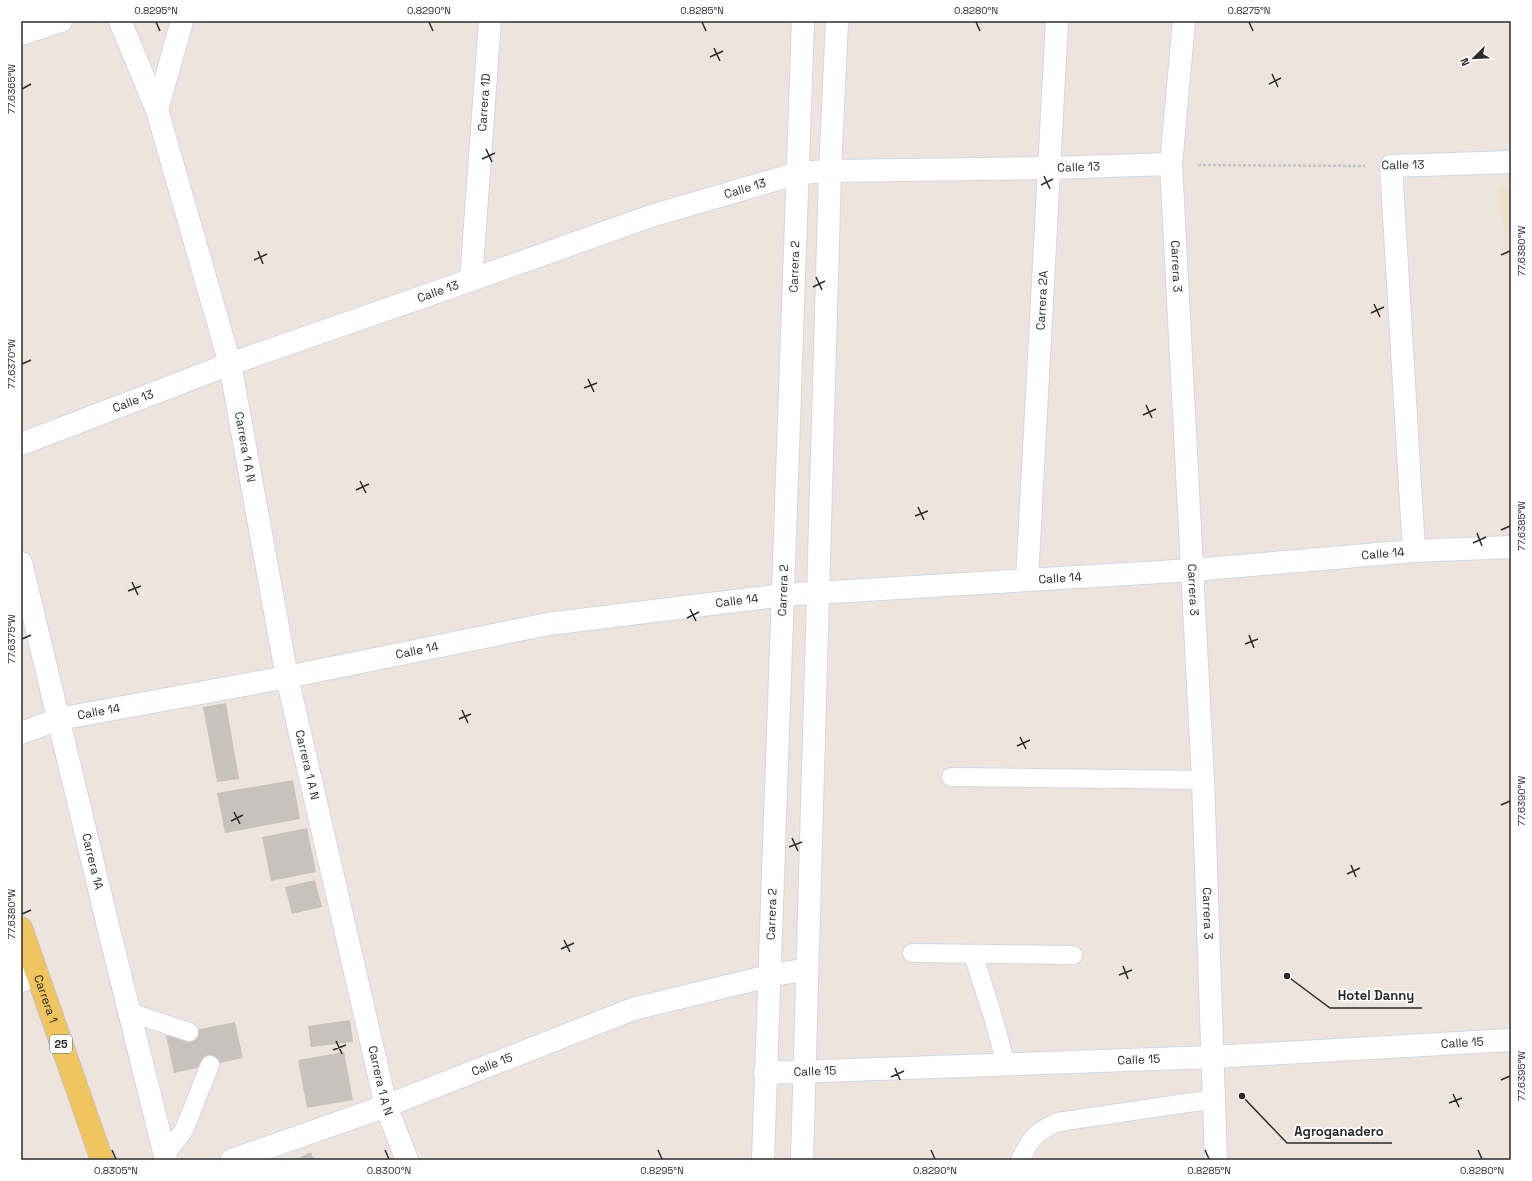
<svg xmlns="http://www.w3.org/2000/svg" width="1532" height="1181" font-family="'Space Grotesk',sans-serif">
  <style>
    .education { fill: #eee1cc }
    .building { fill: #c8c2bc }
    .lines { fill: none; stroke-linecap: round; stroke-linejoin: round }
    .service-casing { stroke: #d2d7e4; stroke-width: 20 }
    .minor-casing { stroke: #d2d7e4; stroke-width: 24 }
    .tertiary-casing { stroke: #d2d7e4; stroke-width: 24 }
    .primary-casing { stroke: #c4c4c4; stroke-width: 24 }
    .path { stroke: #c4c4c4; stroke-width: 2.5; stroke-dasharray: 3 2; stroke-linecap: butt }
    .service { stroke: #fff; stroke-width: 18 }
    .minor { stroke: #fff; stroke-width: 22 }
    .tertiary { stroke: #fff; stroke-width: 22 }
    .primary { stroke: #f1c55e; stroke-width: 22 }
    .ticks { fill: none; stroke: #2b2b2b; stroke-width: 1.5 }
    .labels { text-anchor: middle; stroke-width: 3.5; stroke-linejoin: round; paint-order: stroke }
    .shield { fill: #fff; stroke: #6b6b6b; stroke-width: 1 }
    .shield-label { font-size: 11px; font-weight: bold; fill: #2b2b2b }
    .street-label { font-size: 12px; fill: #2b2b2b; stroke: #fff }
    .leader { fill: none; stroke: #2b2b2b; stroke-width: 1.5 }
    .callout-dot { fill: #2b2b2b; stroke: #fff; stroke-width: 1.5 }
    .callout-label { font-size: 13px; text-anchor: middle; font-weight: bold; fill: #2b2b2b; stroke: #fff; stroke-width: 3.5; stroke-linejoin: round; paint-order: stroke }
    .neatline { fill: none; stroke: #2b2b2b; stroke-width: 1.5 }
    .ticks-label { font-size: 10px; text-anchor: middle; fill: #2b2b2b }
  </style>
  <rect width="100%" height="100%" fill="#ede5dd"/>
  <path class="education" d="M1499,187H1511V299Z"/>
  <path class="building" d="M226,703L239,779L217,782L203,707Z
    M293,780L300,819L225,833L217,793Z
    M307,828L316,872L271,881L262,837Z
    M315,880L322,907L292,914L285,887Z
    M350,1020L353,1042L311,1047L308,1026Z
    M235,1022L243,1058L174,1073L166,1036Z
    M344,1052L353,1100L307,1108L298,1060Z
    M311,1152L314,1160H294Z"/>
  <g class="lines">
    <defs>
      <path id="service" d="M951,777L1203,780
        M912,953L1073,955
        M973,954L994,1020L1006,1065
        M129,1012L189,1032
        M165,1155L184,1130L210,1065
        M1020,1160C1032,1137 1034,1133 1058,1122L1214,1099"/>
      <g id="minor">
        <path id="s1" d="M120,21L157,110L230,364L287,677L386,1106L407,1160"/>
        <path id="s2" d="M1184,21L1171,164L1203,780L1216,1160"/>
        <path d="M21,34L61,21"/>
        <path d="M157,110L182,21"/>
        <path id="s3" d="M471,280L490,21"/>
        <path id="s4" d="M21,444L230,364L471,280L651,216L798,173L830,171L1049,168L1171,164"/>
        <path d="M1414,551L1391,166L1511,162"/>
        <path id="s5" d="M1027,580L1057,21"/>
        <path id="s6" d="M21,733L59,719L287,677L548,624L783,595L1193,570L1414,551L1511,547"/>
        <path d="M21,981L37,974"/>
        <path id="s7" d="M765,1073L1212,1057L1511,1040"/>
        <path id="s8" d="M232,1160L386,1106L633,1009L769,976L807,969"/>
      </g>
      <g id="tertiary">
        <path id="s9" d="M21,563L109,930L166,1160"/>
        <path id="s10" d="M763,1160L803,21"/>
        <path d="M802,1160L830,171L837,21"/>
      </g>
      <g id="primary">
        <path id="s11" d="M21,928L102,1160"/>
      </g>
    </defs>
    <use href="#service" class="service-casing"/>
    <use href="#minor" class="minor-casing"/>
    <use href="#tertiary" class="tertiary-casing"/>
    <use href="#primary" class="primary-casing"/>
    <path class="path" d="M1198,165L1365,166"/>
    <use href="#service" class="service"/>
    <use href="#minor" class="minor"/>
    <use href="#tertiary" class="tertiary"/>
    <use href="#primary" class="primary"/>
  </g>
  <path class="ticks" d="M156,22L160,31M429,22L433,31M702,22L706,31M976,22L980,31M1249,22L1253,31M714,48L720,61M710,57L723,51M1272,74L1278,87M1269,84L1281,78M22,89L31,84M486,149L492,162M482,159L495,153M1044,176L1050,189M1041,185L1053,179M258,251L263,264M1501,255L1510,251M254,260L267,254M816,277L822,290M813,287L825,281M1374,304L1380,317M1371,313L1384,307M22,364L31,360M588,379L594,392M584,388L597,383M1146,405L1152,418M1143,415L1156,409M360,481L366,493M356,490L369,484M918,507L924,520M915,516L928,511M1501,530L1510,526M1477,533L1482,546M1473,543L1486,537M132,582L138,595M128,591L141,586M690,609L696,621M687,618L699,612M1249,635L1254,648M22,639L31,635M1245,644L1258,639M462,710L468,723M459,719L471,714M1020,737L1026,749M1017,746L1030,740M1501,805L1510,801M234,812L240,824M231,821L243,815M792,838L798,851M789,847L802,842M1351,865L1356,877M1347,874L1360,868M22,914L31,910M564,940L570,952M561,949L574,943M1123,966L1128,979M1119,975L1132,970M336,1041L342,1054M333,1050L346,1045M895,1068L900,1080M891,1077L904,1071M1501,1080L1510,1076M1453,1094L1459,1107M1449,1103L1462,1098M112,1150L116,1159M385,1150L389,1159M658,1150L662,1159M931,1150L935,1159M1205,1150L1209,1159M1478,1150L1482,1159"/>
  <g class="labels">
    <rect class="shield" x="50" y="1035" width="22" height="18" rx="3"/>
    <g class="shield-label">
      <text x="61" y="1048">25</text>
    </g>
    <g class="street-label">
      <text dy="4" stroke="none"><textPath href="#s3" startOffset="178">Carrera 1D</textPath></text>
      <text transform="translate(1403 165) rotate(-1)" y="4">Calle 13</text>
      <text dy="4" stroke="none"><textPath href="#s4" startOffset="1104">Calle 13</textPath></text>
      <text dy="4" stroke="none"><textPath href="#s4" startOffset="768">Calle 13</textPath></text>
      <text dy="4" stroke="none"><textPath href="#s10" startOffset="894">Carrera 2</textPath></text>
      <text dy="4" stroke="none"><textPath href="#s2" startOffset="246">Carrera 3</textPath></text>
      <text dy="4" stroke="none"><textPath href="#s4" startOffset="444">Calle 13</textPath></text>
      <text dy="4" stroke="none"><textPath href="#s5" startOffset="280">Carrera 2A</textPath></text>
      <text dy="4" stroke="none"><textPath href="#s4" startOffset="120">Calle 13</textPath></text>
      <text dy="4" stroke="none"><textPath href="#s1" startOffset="445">Carrera 1 A N</textPath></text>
      <text dy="4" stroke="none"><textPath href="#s6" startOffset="1377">Calle 14</textPath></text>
      <text dy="4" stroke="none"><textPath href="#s6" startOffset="1053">Calle 14</textPath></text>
      <text dy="4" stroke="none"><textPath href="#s2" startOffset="570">Carrera 3</textPath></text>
      <text dy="4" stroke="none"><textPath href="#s10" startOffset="570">Carrera 2</textPath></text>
      <text dy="4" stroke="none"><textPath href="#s6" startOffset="729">Calle 14</textPath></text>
      <text dy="4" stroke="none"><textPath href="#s6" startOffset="405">Calle 14</textPath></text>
      <text dy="4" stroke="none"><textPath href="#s6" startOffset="81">Calle 14</textPath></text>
      <text dy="4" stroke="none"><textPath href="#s1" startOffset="769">Carrera 1 A N</textPath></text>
      <text dy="4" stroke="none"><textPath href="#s9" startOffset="307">Carrera 1A</textPath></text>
      <text dy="4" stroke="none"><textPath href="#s10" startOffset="246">Carrera 2</textPath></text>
      <text dy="4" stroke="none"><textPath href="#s2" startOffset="894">Carrera 3</textPath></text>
      <text dy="4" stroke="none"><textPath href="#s11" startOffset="75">Carrera 1</textPath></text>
      <text dy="4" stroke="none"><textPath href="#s7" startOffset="698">Calle 15</textPath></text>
      <text dy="4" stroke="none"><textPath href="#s7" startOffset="374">Calle 15</textPath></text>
      <text dy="4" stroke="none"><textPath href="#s8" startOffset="277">Calle 15</textPath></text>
      <text dy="4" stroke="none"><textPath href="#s7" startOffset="50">Calle 15</textPath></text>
      <text dy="4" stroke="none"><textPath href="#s1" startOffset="1093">Carrera 1 A N</textPath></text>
    </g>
  </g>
  <path class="leader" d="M1287 976L1330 1008H1422M1242 1096L1287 1143H1392"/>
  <g class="callout-dot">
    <circle cx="1287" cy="976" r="4"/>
    <circle cx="1242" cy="1096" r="4"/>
  </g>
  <g class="callout-label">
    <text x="1376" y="1000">Hotel Danny</text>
    <text x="1339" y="1136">Agroganadero</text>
  </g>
  <rect width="1532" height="1181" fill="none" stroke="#ffffff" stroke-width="44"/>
  <g transform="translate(1474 58) rotate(246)" stroke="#ffffff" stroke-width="3" paint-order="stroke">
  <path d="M0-3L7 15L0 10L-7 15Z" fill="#2b2b2b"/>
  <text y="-6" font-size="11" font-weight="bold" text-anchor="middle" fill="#2b2b2b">N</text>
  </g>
  <rect x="22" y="22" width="1488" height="1137" class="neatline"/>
  <g class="ticks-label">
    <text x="156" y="14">0.8295°N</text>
    <text x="429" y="14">0.8290°N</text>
    <text x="702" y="14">0.8285°N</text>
    <text x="976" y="14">0.8280°N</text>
    <text x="1249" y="14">0.8275°N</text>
    <text transform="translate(11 89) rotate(-90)" y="4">77.6365°W</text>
    <text transform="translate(1521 251) rotate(-90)" y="4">77.6380°W</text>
    <text transform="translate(11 364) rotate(-90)" y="4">77.6370°W</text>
    <text transform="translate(1521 526) rotate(-90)" y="4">77.6385°W</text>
    <text transform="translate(11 639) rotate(-90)" y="4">77.6375°W</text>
    <text transform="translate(1521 801) rotate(-90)" y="4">77.6390°W</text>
    <text transform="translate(11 914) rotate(-90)" y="4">77.6380°W</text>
    <text transform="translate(1521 1076) rotate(-90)" y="4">77.6395°W</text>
    <text x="116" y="1174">0.8305°N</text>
    <text x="389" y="1174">0.8300°N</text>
    <text x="662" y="1174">0.8295°N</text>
    <text x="935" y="1174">0.8290°N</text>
    <text x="1209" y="1174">0.8285°N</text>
    <text x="1482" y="1174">0.8280°N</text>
  </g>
</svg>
